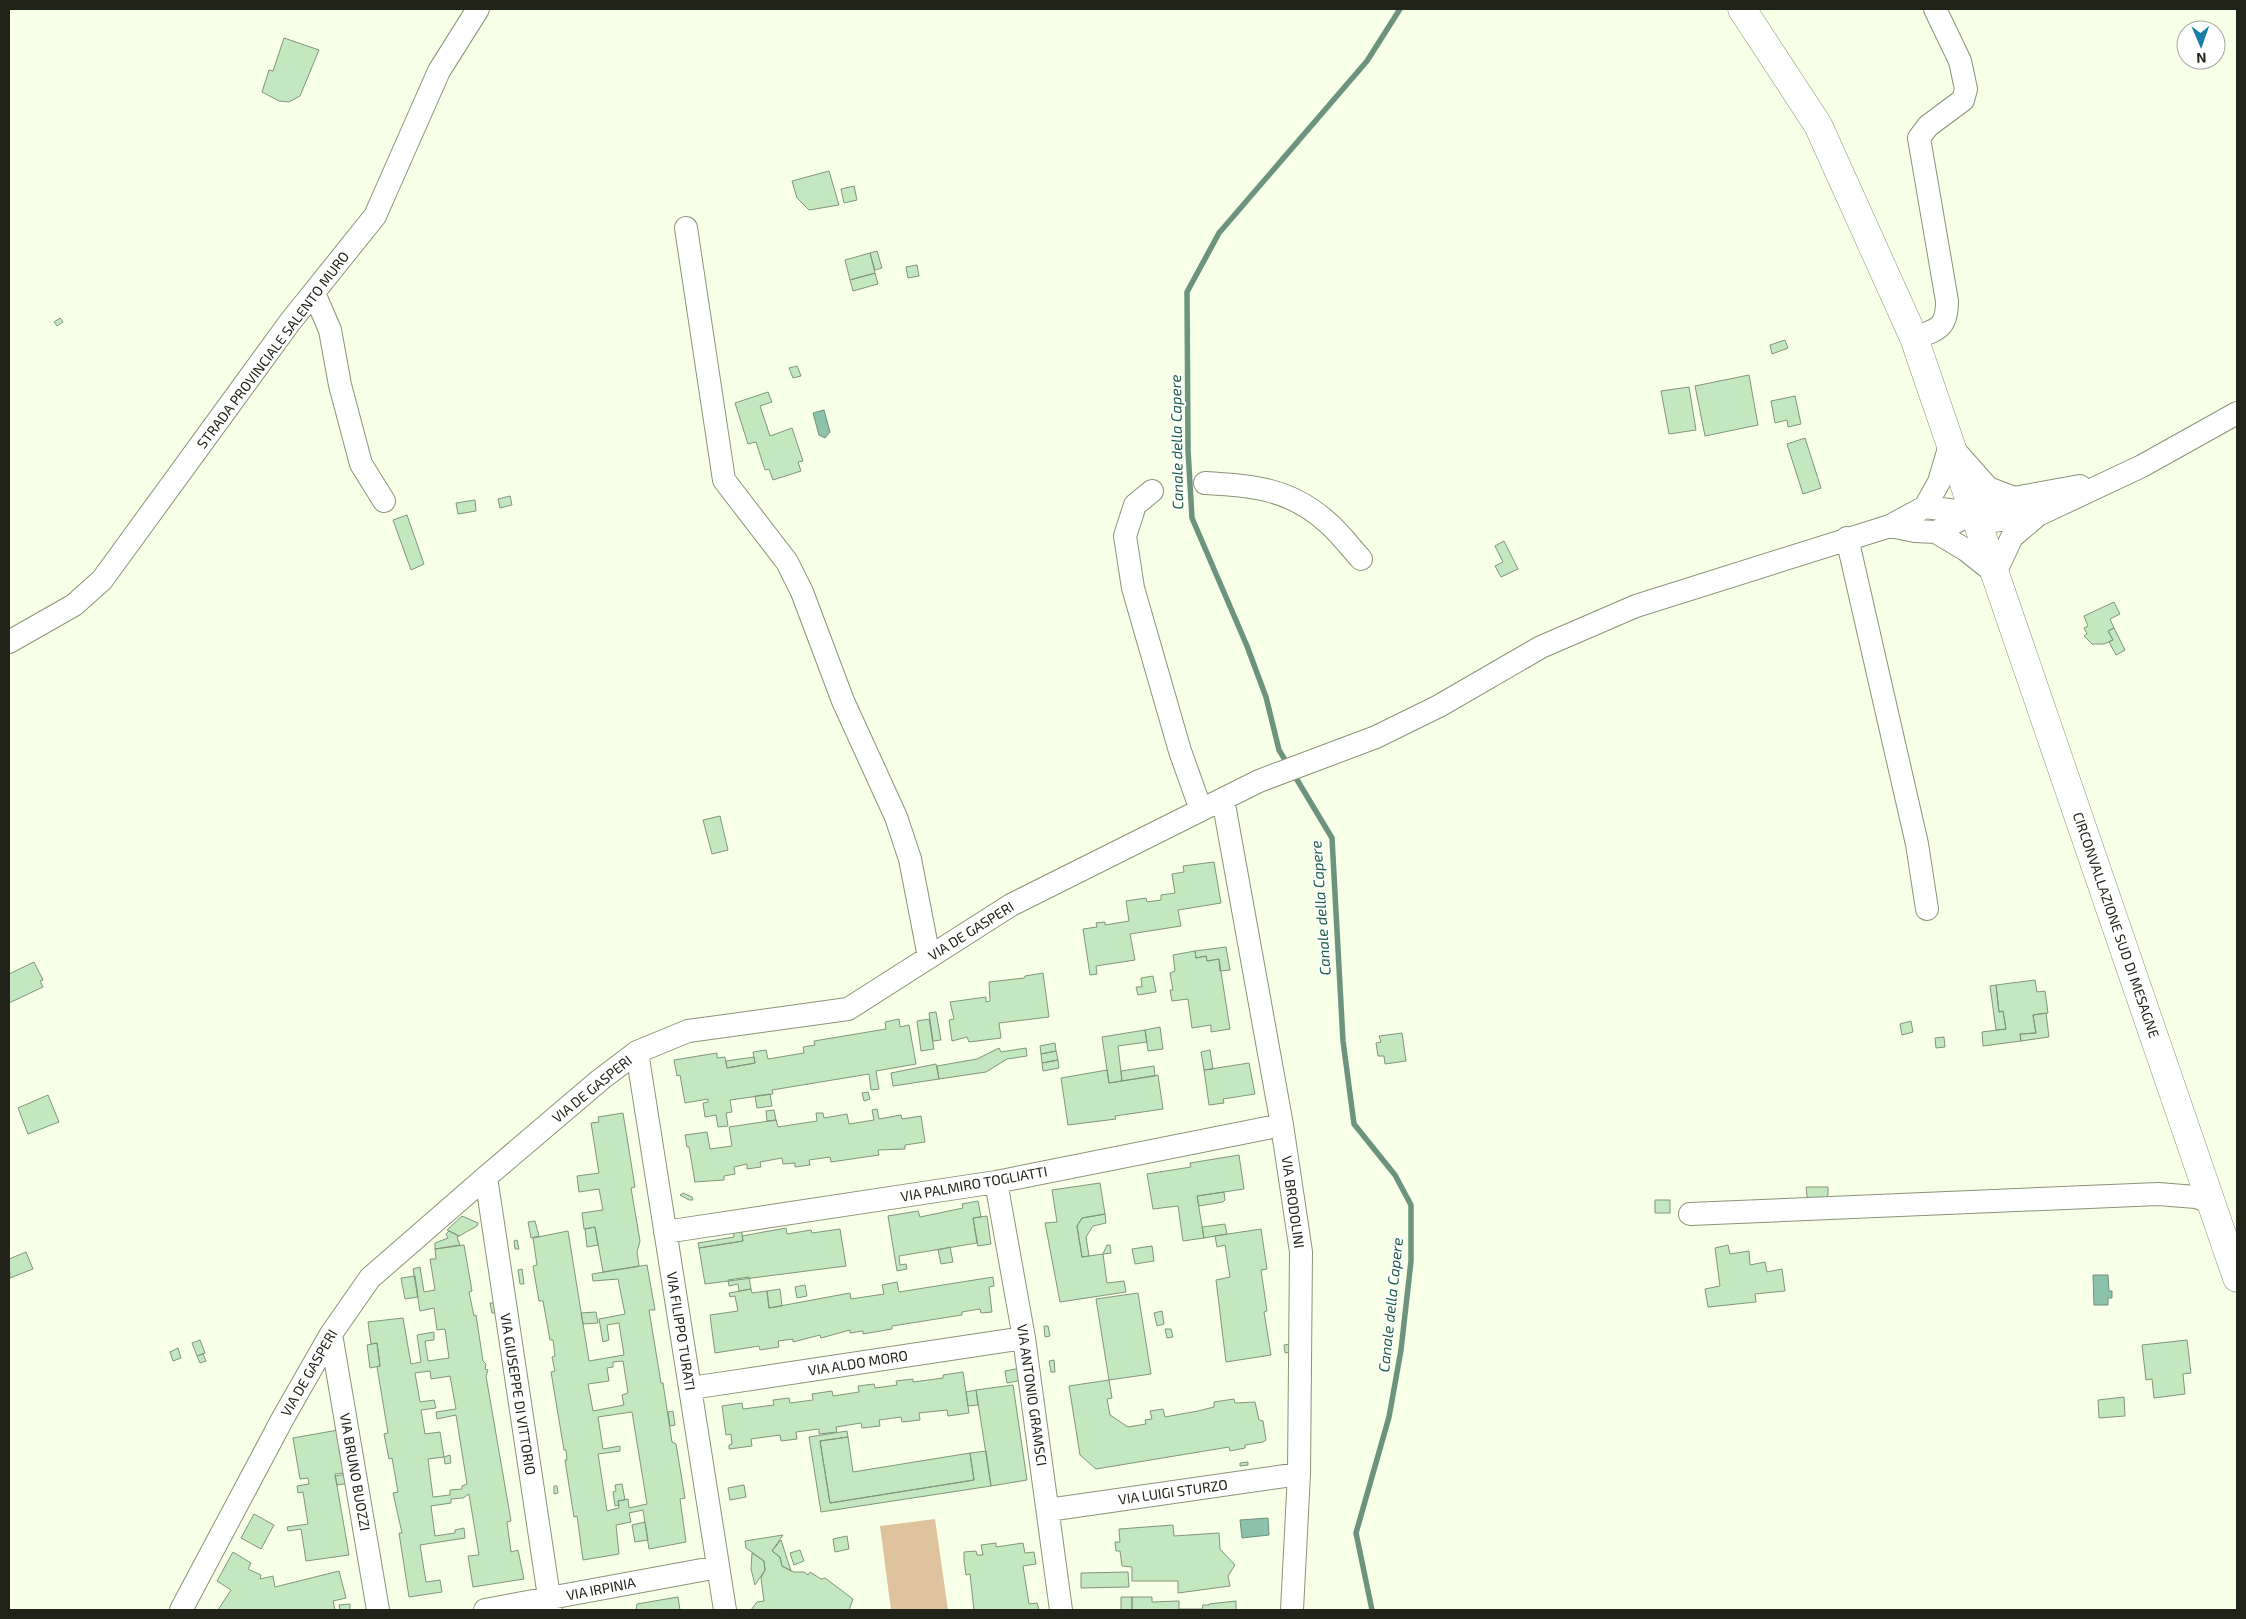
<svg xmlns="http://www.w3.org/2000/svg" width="2246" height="1619" font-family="'Exo 2',sans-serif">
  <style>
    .green { fill: #dfc39e }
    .water { fill: #8dc2aa; stroke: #6d927e }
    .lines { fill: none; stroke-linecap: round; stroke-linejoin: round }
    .stream { stroke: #6d927e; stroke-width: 5.5 }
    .building { fill: #c3e7bf; stroke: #81957e; fill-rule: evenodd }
    .minor-casing { stroke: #8b9277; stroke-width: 24 }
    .major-casing { stroke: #8b9277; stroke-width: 29 }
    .minor { stroke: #fff; stroke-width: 22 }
    .major { stroke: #fff; stroke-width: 28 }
    .labels { text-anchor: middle; stroke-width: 4; stroke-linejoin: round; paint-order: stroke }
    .street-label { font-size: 14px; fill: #212318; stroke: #fff }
    .water-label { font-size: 15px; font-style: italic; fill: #1c5d45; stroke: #fff }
  </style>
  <rect width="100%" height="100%" fill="#f8ffe7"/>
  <path class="green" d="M935,1519L948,1610H891L880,1526Z"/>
  <path class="water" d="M824,410L830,432L825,438L819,435L813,413Z
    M2093,1275H2108L2109,1291H2112V1298H2108V1305H2094Z
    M1268,1518L1269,1535L1242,1538L1240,1520Z"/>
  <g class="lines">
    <path class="stream" d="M1288,765L1279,750L1266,697L1247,646L1192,518L1188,450L1187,292L1219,233L1367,61L1400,9
      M1293,773L1332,838L1343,1041L1354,1124L1395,1175L1411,1205V1261L1401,1350L1389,1417L1356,1533L1372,1610"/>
  </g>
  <path class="building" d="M284,38L319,50L300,96L289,102L279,101L262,92L269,70L273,71Z
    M829,171L839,205L809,210L797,198L792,181Z
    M854,186L857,200L844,203L841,189Z
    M877,251L882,268L875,270L870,253Z
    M870,253L875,273L850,280L845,260Z
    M917,265L919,276L908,278L906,267Z
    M875,273L878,284L853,291L850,280Z
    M60,318L63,322L57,326L54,322Z
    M1785,340L1788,348L1772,354L1770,345Z
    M797,366L801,376L793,378L789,368Z
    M1749,375L1758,425L1705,436L1695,386Z
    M1689,387L1696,430L1669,434L1661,391Z
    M768,392L772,402L760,406L770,436L792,428L803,461L798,462L801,471L773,480L769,469L765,470L756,442L748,444L735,403Z
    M1795,396L1801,424L1788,427L1787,420L1775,423L1771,401Z
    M1805,438L1821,488L1803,494L1787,444Z
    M510,496L512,505L500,508L498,499Z
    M475,500L476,511L458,514L456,503Z
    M407,515L424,564L411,570L393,520Z
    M1504,541L1518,569L1501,577L1495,566L1503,562L1495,546Z
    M2114,602L2120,614L2110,619L2114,628L2108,631L2113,640L2104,644H2092L2084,636L2087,634L2084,628L2088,626L2084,616Z
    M2114,628L2125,650L2116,655L2109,642L2113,640L2108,631Z
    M720,816L728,850L712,854L703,820Z
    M1214,862L1221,903L1178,910L1181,926L1130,934L1135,960L1096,966L1097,974L1090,975L1083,929L1097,927L1096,923L1105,922V925L1129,921L1126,901L1146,898L1147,902L1161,900V895L1175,893L1172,874L1184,872L1183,866Z
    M1226,947L1230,970L1220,971L1219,959L1207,961L1206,956L1196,958L1195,951Z
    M1195,951L1196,958L1206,956L1207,961L1219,959L1230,1029L1211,1032V1025L1192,1028L1188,999L1172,1001L1170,990H1173L1170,973L1175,971L1173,955Z
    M34,962L43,980L40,981L43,987L9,1003V974Z
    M1043,973L1049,1017L999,1023L1001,1038L969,1042L967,1037L952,1041L949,1020L954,1019L950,1002L986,997V1002L990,1001L989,982L1024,978L1025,976Z
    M1153,976L1156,992L1138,995L1136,987H1142L1141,978Z
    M2035,980L2037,992L2045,991L2048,1013L2033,1015L2036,1033L2020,1034L2021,1041L1983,1046L1982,1032L2006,1029L2003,1011L1999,1012L1996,985Z
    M1996,985L1999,1012L2003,1011L2006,1029L1996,1030L1990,986Z
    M936,1012L941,1040L933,1041L929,1013Z
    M2046,1013L2049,1037L2021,1041L2020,1034L2036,1033L2033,1015Z
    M899,1019L900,1027L909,1025L916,1064L876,1071L879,1089L871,1090L869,1074L772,1090L773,1094L730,1100L732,1112L726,1113L728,1126L718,1127L716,1115L705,1117L703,1103L708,1102V1099L685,1103L680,1075L677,1076L674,1060L717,1053V1058L725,1057L727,1068L755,1063L753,1052L766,1050L768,1059L804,1053L803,1047L815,1045L814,1041L886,1029L885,1022Z
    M929,1019L934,1049L921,1051L917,1021Z
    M1911,1021L1913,1032L1902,1035L1900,1024Z
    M1160,1027L1163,1049L1148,1051L1145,1030Z
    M1145,1030L1147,1042L1118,1046L1122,1081L1109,1083L1102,1037Z
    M1402,1033L1406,1061L1385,1064L1384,1056H1378L1376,1043L1381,1042L1379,1036Z
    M1944,1037L1945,1047L1936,1048L1935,1038Z
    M1055,1043L1056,1051L1041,1054L1040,1046Z
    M999,1048L1001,1052L1026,1048L1027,1056L1007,1059L986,1072L939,1079L937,1066L977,1059Z
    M1210,1050L1213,1069L1204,1070L1201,1052Z
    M1056,1051L1058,1060L1042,1063L1041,1054Z
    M754,1057L755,1063L727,1068L726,1061Z
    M1058,1060L1059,1068L1043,1071L1042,1063Z
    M1249,1063L1255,1094L1223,1099L1224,1103L1209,1105L1204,1070Z
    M936,1064L939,1079L893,1086L891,1073Z
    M1154,1066L1155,1076L1122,1081L1121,1071Z
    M1107,1070L1109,1083L1158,1075L1163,1109L1115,1116L1116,1119L1068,1125L1061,1078Z
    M868,1092L870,1099L864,1101L862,1093Z
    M770,1094L772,1106L757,1108L755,1096Z
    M48,1095L59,1122L28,1134L18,1108Z
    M877,1109L879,1119L901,1115L902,1119L921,1116L925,1142L905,1145V1149L878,1150L879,1155L831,1162L830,1157L809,1160L810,1165L795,1167V1163L783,1164L782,1158L760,1162L761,1167L747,1169V1164L734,1167L735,1174L724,1176V1180L695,1182L689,1147H687L685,1135L707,1132L710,1149L732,1146L729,1127L776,1120L778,1127L817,1121L816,1113H823L824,1118L847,1114L849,1124L874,1120L872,1110Z
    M774,1110L776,1120L767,1121L766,1111Z
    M623,1113L635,1187L631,1188L640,1241L637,1252L639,1266L603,1272L595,1227L584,1229L582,1213L603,1210L599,1189L579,1192L577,1176L599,1173L591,1123L599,1122L598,1117Z
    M1239,1155L1244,1189L1197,1196L1204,1238L1183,1241L1178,1206L1153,1209L1147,1174L1191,1167L1190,1163Z
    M1100,1183L1105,1214L1082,1218L1077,1226L1082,1257L1103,1254L1107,1283L1124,1281L1126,1292L1060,1302L1045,1223L1057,1222L1052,1190Z
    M1806,1187H1828V1195L1822,1201L1808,1204Z
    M1224,1192L1225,1200L1223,1202L1199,1206L1197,1196Z
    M683,1193L692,1197L693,1200H689L680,1195Z
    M1655,1200H1670V1213H1655Z
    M978,1201L981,1217L973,1218L977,1243L899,1256L900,1265L906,1264L907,1269L897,1271L888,1216L918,1211L920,1217L963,1208L962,1204Z
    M1105,1214L1106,1223L1093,1226L1086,1237L1089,1256L1082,1257L1077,1226L1082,1218Z
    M462,1216L478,1223L477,1226L459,1236L447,1230Z
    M987,1216L991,1244L978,1246L973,1218Z
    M535,1221L539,1236L531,1238L528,1222Z
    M1225,1224L1227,1234L1204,1238L1202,1227Z
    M595,1227L598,1245L587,1247L585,1229Z
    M741,1227L743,1241L699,1248L698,1243L734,1237L733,1228Z
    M786,1228L787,1234L811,1230L812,1233L840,1229L846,1266L705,1284L699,1248L743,1241L742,1236Z
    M1261,1229L1267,1269L1261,1270L1267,1311L1264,1312L1271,1355L1226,1362L1216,1280L1230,1277L1225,1245L1217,1247L1215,1236Z
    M449,1231L459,1236L457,1237L460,1245L435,1249V1243L448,1238L446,1234Z
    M568,1231L589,1361L624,1355L619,1323L607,1325L609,1340L603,1342L599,1319L625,1314L618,1279L593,1281L592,1274L647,1265L655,1310H649L661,1383H663L672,1442L676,1444L685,1498L680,1499L686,1542L649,1549L643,1510L629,1513L631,1522L616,1525L619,1554L583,1560L577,1516L574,1517L565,1460H567L566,1450H564L551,1372L555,1371L552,1357L555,1356L553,1340H550L543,1301H539L533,1266L537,1265L533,1238ZM623,1361L628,1393L622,1395L624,1405L593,1411L588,1384L609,1381L607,1368L613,1367V1362ZM632,1412L647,1504L629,1508L628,1499L618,1501L619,1508L607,1511L598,1454L620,1451V1446L603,1449L598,1417Z
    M517,1240L519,1249H515L514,1241Z
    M464,1245L472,1291L469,1292L474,1316L476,1315L483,1361L486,1364L485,1369L488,1370L486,1376L511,1521L507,1522L511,1552L518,1550L524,1579L473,1587L468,1556L479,1555L469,1494L463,1498L451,1499V1503L431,1506L435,1536L455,1533V1530L464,1528L465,1538L420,1545L426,1582L440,1580L442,1592L409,1597L399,1533H402L393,1493L398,1492L392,1458L389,1459L384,1434L388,1433L377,1367L380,1366L377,1343L371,1344L368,1322L403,1318L411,1364L421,1362L417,1335L434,1332V1340L425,1341L428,1361L449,1358L445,1329L437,1330L434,1308L420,1311L413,1269L420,1267L424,1292L435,1290L430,1259H436L435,1249ZM430,1371L431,1379L450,1376L456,1409L436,1412L437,1419L456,1415L467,1484L462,1486V1489L450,1490V1495L433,1497L428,1459L444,1457L440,1432L425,1434L421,1410L436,1408L434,1400L420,1402L415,1373Z
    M1107,1245H1110L1111,1253L1103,1254Z
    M1728,1245L1730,1254L1749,1251L1750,1265L1765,1262L1767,1272L1782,1269L1785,1291L1755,1294L1756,1302L1708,1307L1705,1289L1720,1286L1715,1248Z
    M1152,1246L1154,1261L1135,1264L1132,1249Z
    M950,1247L953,1262L941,1264L938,1250Z
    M26,1252L33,1269L10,1278L9,1259Z
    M522,1269L524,1284H520L518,1270Z
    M415,1276L418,1297L405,1299L401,1278Z
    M749,1277L751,1289L739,1291L738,1284L729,1286L728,1280Z
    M993,1277L994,1286L989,1287L992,1312L981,1313L980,1309L962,1312V1315L892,1326V1329L863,1334V1331L850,1333V1330L821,1338L820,1335L793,1342V1339L778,1341L779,1347L760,1350L759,1346L715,1353L710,1315L738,1311L735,1296L730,1297L729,1293L751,1289L752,1293L767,1291L769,1308L850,1293L851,1299L884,1294L882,1285L897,1282L899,1292Z
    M805,1285L807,1296L797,1298L795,1287Z
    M780,1289L782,1306L769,1308L767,1291Z
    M1138,1293L1151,1374L1109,1380L1096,1299Z
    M490,1303H495L497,1313H492Z
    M1162,1311L1164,1324L1157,1326L1154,1313Z
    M596,1312L598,1323L583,1324L581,1313Z
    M1044,1326H1048L1050,1336L1045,1337Z
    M1165,1329H1171L1173,1337L1167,1338Z
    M200,1340L205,1353L197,1356L192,1343Z
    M2187,1340L2191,1373L2183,1374L2185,1394L2154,1398L2152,1379L2146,1380L2142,1345Z
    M377,1343L380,1366L370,1368L367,1345Z
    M1289,1344L1290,1352L1285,1353L1284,1345Z
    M178,1348L181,1358L173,1361L170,1352Z
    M203,1354L206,1361L200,1363L197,1356Z
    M1054,1360L1055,1372H1051L1049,1361Z
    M1021,1368L1023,1380L1007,1383L1005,1371Z
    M963,1372L969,1413L948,1416L947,1410L919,1413L920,1420L902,1422L901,1417L879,1420L880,1426L862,1428L861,1423L836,1427L837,1432L819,1434V1429L796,1432L797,1439L781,1441L780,1435L751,1439L752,1446L729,1449V1445L732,1444L731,1434L726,1435L722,1406L742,1403L743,1409L774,1405L773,1400L789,1398L790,1403L813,1400L812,1394L832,1391L833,1396L859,1392L858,1386L874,1384L875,1388L897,1385L896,1381L913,1379V1382L943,1378V1375Z
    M1109,1380L1112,1398L1107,1399L1110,1415L1128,1427L1146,1424L1145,1420L1152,1419L1150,1411L1163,1409L1165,1417L1198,1411L1214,1407V1402L1234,1399L1235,1403L1255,1402L1259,1420L1263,1421L1266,1440L1263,1442L1245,1445V1448L1230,1451L1229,1447L1096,1469L1080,1455L1069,1386Z
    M1013,1385L1027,1480L991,1486L976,1390Z
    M976,1390L978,1405L968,1406L966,1392Z
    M2124,1397L2125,1416L2099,1418L2098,1400Z
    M673,1411L675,1425L670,1426L668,1412Z
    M338,1430L345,1473L335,1474L349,1555L306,1561L301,1529L288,1531L287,1527L308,1524L303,1492L298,1493L297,1486L309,1484L308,1478L300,1479L293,1438Z
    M847,1431L848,1437L820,1441L830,1503L974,1480L970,1453L986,1451L991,1486L821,1512L809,1437Z
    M848,1437L853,1472L970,1453L974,1480L830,1503L820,1441Z
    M450,1455L451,1463L445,1464L444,1457Z
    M1248,1462V1465L1240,1466V1463Z
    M348,1474L350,1483L337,1485L335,1476Z
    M622,1484L625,1500L618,1501L619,1505L615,1506L613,1492L616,1491L615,1485Z
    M744,1485L746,1497L730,1500L728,1488Z
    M554,1486H557L558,1493L554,1494Z
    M254,1514L274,1525L261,1549L241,1538Z
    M645,1522L648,1540L635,1542L632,1525Z
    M1173,1525L1174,1536L1219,1533L1220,1549L1235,1565L1228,1576L1230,1586L1178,1593V1581H1132V1567L1122,1566L1120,1551H1116L1115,1542H1120L1119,1529Z
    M783,1535L772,1551L780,1557L782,1566L794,1572H804L808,1575L810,1572L821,1579L825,1578L853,1599L849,1610H751L757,1602L764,1601L761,1578L765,1570L764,1561L746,1548L745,1541Z
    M847,1536L849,1549L835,1552L833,1539Z
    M781,1540L791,1571L782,1566L780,1557L772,1551Z
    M996,1543V1547L1023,1543L1025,1553L1034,1552L1036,1564L1023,1566L1029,1604L1037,1603L1039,1610H974L970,1574L966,1575L964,1560V1552L976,1551L977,1555H983L981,1545Z
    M800,1550L804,1561L794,1565L790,1553Z
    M233,1552L251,1563L248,1569L261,1575L260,1579L273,1576L275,1587L339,1571L346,1598L333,1601L335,1610H218L231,1590L217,1581Z
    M752,1553L764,1561L765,1570L755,1585L751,1569Z
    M1128,1572L1129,1587L1081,1588V1573Z
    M678,1597L680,1610H636L637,1604Z
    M1121,1597H1132V1610H1121Z
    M1132,1597H1152V1602L1179,1601V1609H1202L1203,1605H1209V1604L1236,1601V1610H1132Z
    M350,1604V1610H340L339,1605Z"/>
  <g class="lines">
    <defs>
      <path id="minor" d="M686,228L724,480L787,562L802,592L843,701L896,817L910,859L929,957
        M314,293L330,330L340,385L361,464L384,501
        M1914,338C1938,330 1947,328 1947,301L1919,138L1928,126L1963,100L1966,89L1960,61L1935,9
        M1205,483C1253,486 1289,488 1327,522C1340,533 1350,547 1361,559
        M1152,491L1135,505L1125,536L1133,588L1180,751L1201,810
        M1925,507L1973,513L1993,521L2040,514L2142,466L2237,413
        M1890,526L1915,531L1936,532L1973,513L2014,498L2080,486
        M1936,532L1966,550L1995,573L2012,537L2039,514
        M1847,538L1917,844L1927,909
        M9,642L74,605L102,580L290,322L375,216L439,71L478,9
        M1223,799L1282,1125L1301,1252L1299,1474L1292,1610
        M637,1052L725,1610
        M486,1177L551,1610
        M996,1182L1024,1338L1061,1610
        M1690,1214L2158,1194L2196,1197L2211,1202
        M665,1232L996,1182L1282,1125
        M331,1334L378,1610
        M691,1388L1024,1338
        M1048,1510L1299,1474
        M181,1610L283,1418L331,1334L370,1278L486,1177L600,1080L637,1052L688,1031L848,1009L1011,905L1259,781L1376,737L1439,706L1541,647L1636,606L1890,526L1925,507L1939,482L1950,445L1988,488L2014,498
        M485,1610L718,1567"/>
      <path id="major" d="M1742,9L1818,125L1914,338L2237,1278"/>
    </defs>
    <use href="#minor" class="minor-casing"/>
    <use href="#major" class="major-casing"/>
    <use href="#minor" class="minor"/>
    <use href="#major" class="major"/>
  </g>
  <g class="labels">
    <g class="street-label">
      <text transform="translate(273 350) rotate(-53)" y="5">STRADA PROVINCIALE SALENTO MURO</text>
      <text transform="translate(2116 925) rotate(71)" y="5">CIRCONVALLAZIONE SUD DI MESAGNE</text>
      <text transform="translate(971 931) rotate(-32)" y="5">VIA DE GASPERI</text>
      <text transform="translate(592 1089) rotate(-39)" y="5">VIA DE GASPERI</text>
      <text transform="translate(974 1184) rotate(-10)" y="5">VIA PALMIRO TOGLIATTI</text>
      <text transform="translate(1293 1202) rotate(82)" y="5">VIA BRODOLINI</text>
      <text transform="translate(681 1331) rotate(81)" y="5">VIA FILIPPO TURATI</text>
      <text transform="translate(858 1363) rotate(-9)" y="5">VIA ALDO MORO</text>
      <text transform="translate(309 1373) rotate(-60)" y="5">VIA DE GASPERI</text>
      <text transform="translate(518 1394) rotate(81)" y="5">VIA GIUSEPPE DI VITTORIO</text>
      <text transform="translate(1032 1395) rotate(82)" y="5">VIA ANTONIO GRAMSCI</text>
      <text transform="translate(355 1472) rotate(80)" y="5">VIA BRUNO BUOZZI</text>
      <text transform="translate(1173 1492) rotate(-8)" y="5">VIA LUIGI STURZO</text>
      <text transform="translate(601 1589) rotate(-11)" y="5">VIA IRPINIA</text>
    </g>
    <g class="water-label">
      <text transform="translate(1177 442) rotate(-91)" y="5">Canale della Capere</text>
      <text transform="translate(1321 908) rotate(-94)" y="5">Canale della Capere</text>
      <text transform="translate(1391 1305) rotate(-84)" y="5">Canale della Capere</text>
    </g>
  </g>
  <rect width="2246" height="1619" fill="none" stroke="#212318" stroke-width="20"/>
  <g transform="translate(2201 45) rotate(178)"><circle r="24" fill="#ffffff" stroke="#a6a7a3"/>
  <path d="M0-4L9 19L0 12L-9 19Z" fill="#187ea9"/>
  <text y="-8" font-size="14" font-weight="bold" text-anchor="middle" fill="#212318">N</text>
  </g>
</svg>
